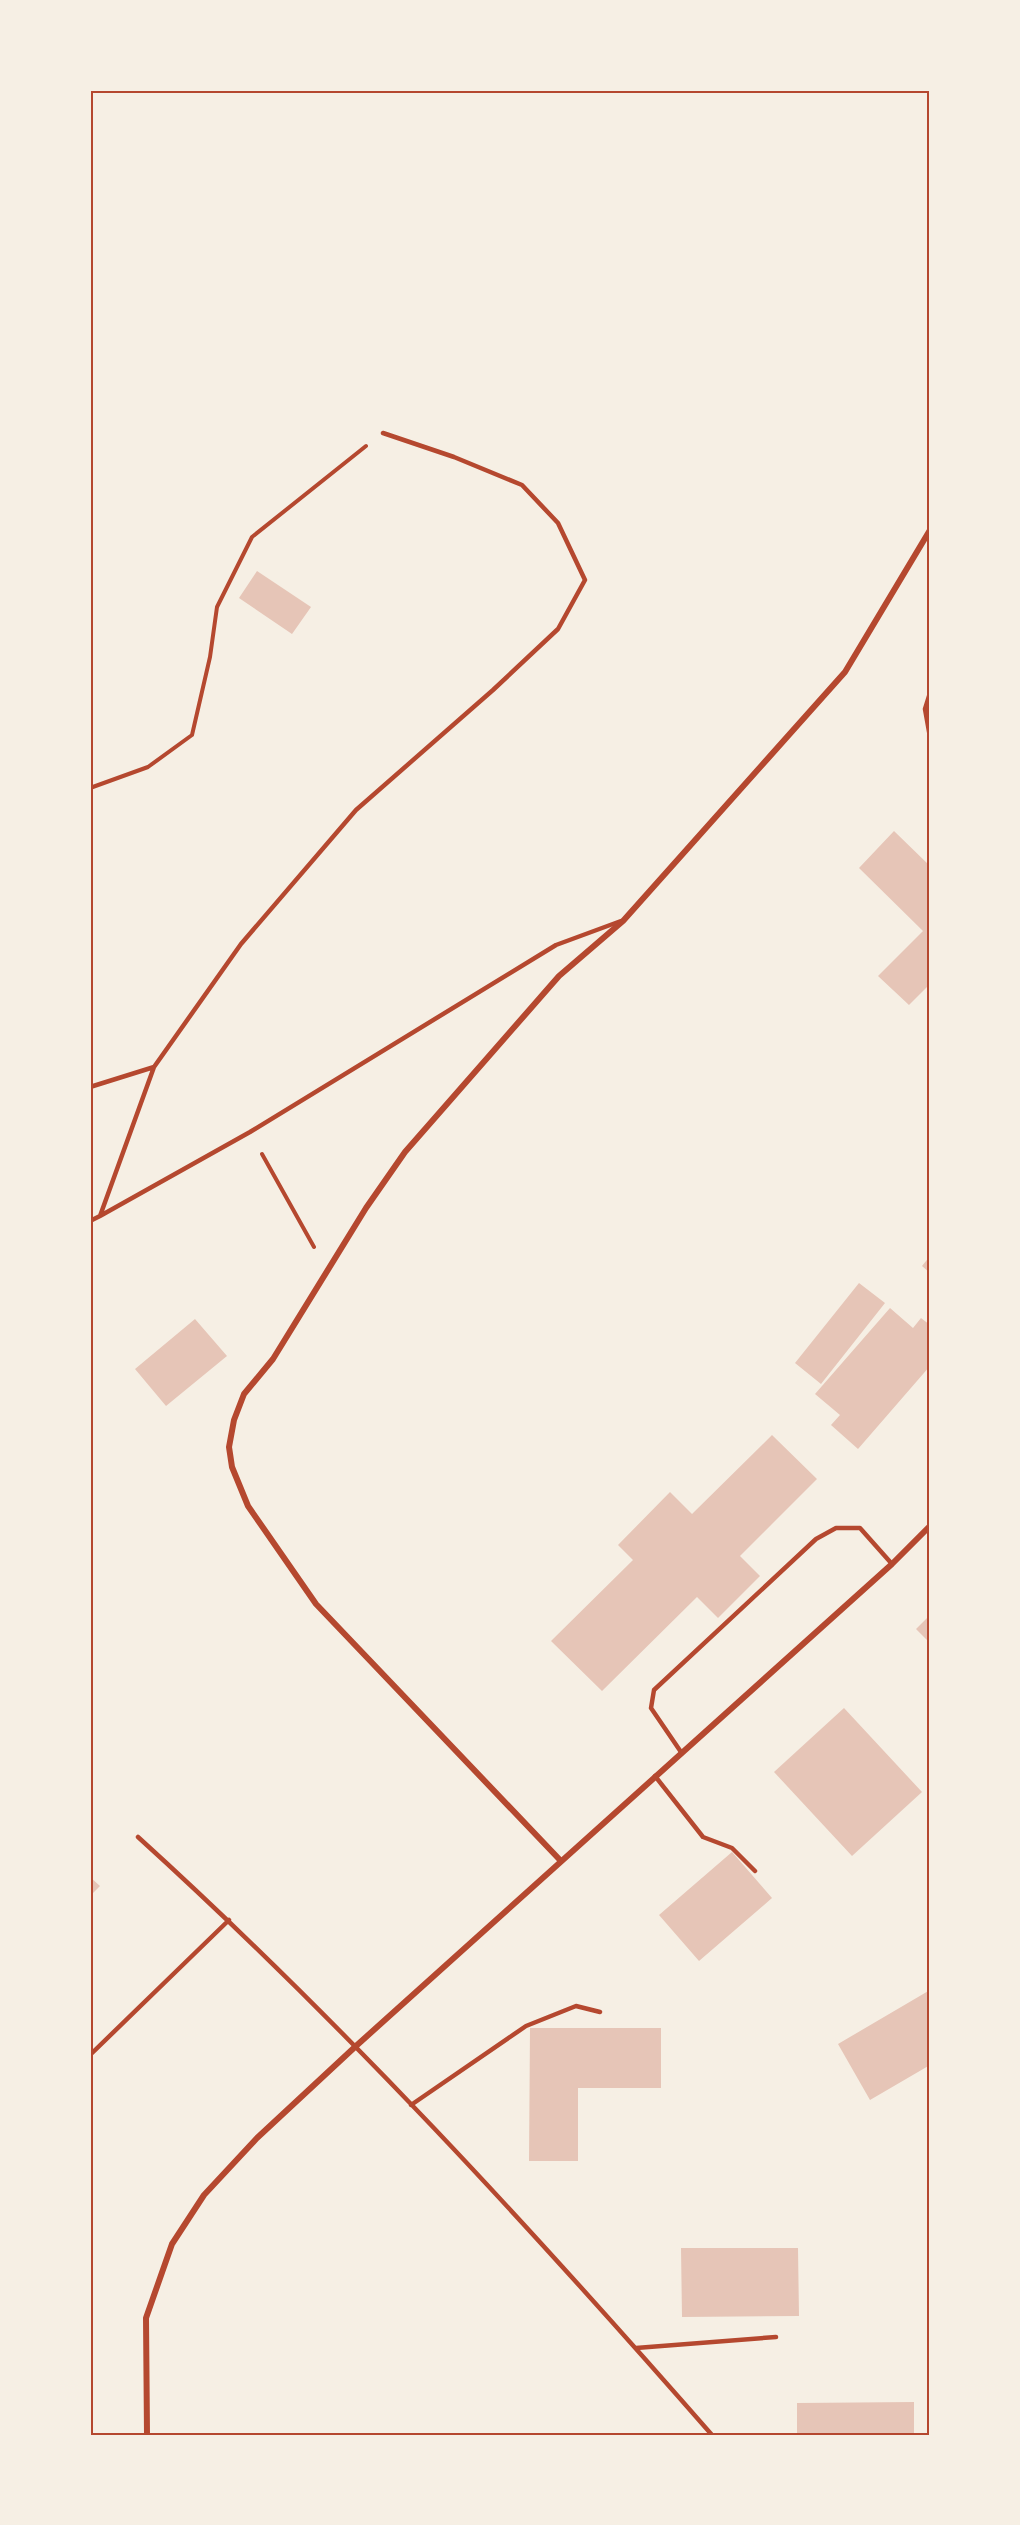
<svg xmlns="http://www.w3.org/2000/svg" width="1020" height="2525" font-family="'Noto Serif',serif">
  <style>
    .building { fill: #e6c5b7 }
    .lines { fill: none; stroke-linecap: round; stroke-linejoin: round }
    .path { stroke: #b5482f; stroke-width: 4 }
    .service { stroke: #b5482f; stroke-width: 4.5 }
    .minor { stroke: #b5482f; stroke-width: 6 }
    .neatline { fill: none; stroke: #b5482f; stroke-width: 2 }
  </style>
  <rect width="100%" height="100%" fill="#f6efe4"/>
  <path class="building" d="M257,571L311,607L292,634L239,598Z
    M894,831L930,866V984L909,1005L878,976L923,931L859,868Z
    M930,1256V1273L922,1266Z
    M859,1283L885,1303L821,1384L795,1363Z
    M890,1308L913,1328L921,1318L930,1325V1366L858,1449L831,1425L840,1415L815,1394Z
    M195,1319L227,1356L166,1406L135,1369Z
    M772,1435L817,1479L740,1556L760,1576L718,1618L697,1597L602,1691L551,1641L633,1560L618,1545L670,1492L692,1514Z
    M930,1615V1643L916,1629Z
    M844,1708L922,1792L852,1856L774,1772Z
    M732,1852L772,1898L699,1961L659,1915Z
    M90,1877L100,1886L90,1896Z
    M930,1990V2065L870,2100L838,2044Z
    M530,2028H661V2088H578V2161H529Z
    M681,2248H798L799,2316L682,2317Z
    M914,2402V2435H797V2403Z"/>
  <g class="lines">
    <path class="path" d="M90,788L148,767L192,735L210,657L217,607L252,537L366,446
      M262,1154L314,1247"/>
    <path class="service" d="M930,693L925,709L930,737
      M90,1087L154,1067
      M100,1216L250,1132L556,945L621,921
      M90,1221L100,1216L154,1067L241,944L356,810L493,690L558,629L585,580L558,523L522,485L454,457L383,433
      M681,1752L651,1708L654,1690L816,1539L836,1528H860L892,1564
      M655,1776L703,1837L732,1848L755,1871
      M138,1837C343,2023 530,2227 712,2435
      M90,2055L229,1920
      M411,2105L526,2026L576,2006L600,2012
      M636,2348L776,2337"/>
    <path class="minor" d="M560,1860L316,1604L248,1506L232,1467L229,1447L234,1420L244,1394L273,1359L366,1208L405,1152L559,976L623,921L845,672L930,530
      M147,2435L146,2318L172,2244L204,2195L257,2138L356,2046L892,1564L930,1526"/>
  </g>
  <rect width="1020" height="2525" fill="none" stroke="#f6efe4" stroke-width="183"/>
  <rect x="92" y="92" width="836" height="2342" class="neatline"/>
</svg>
